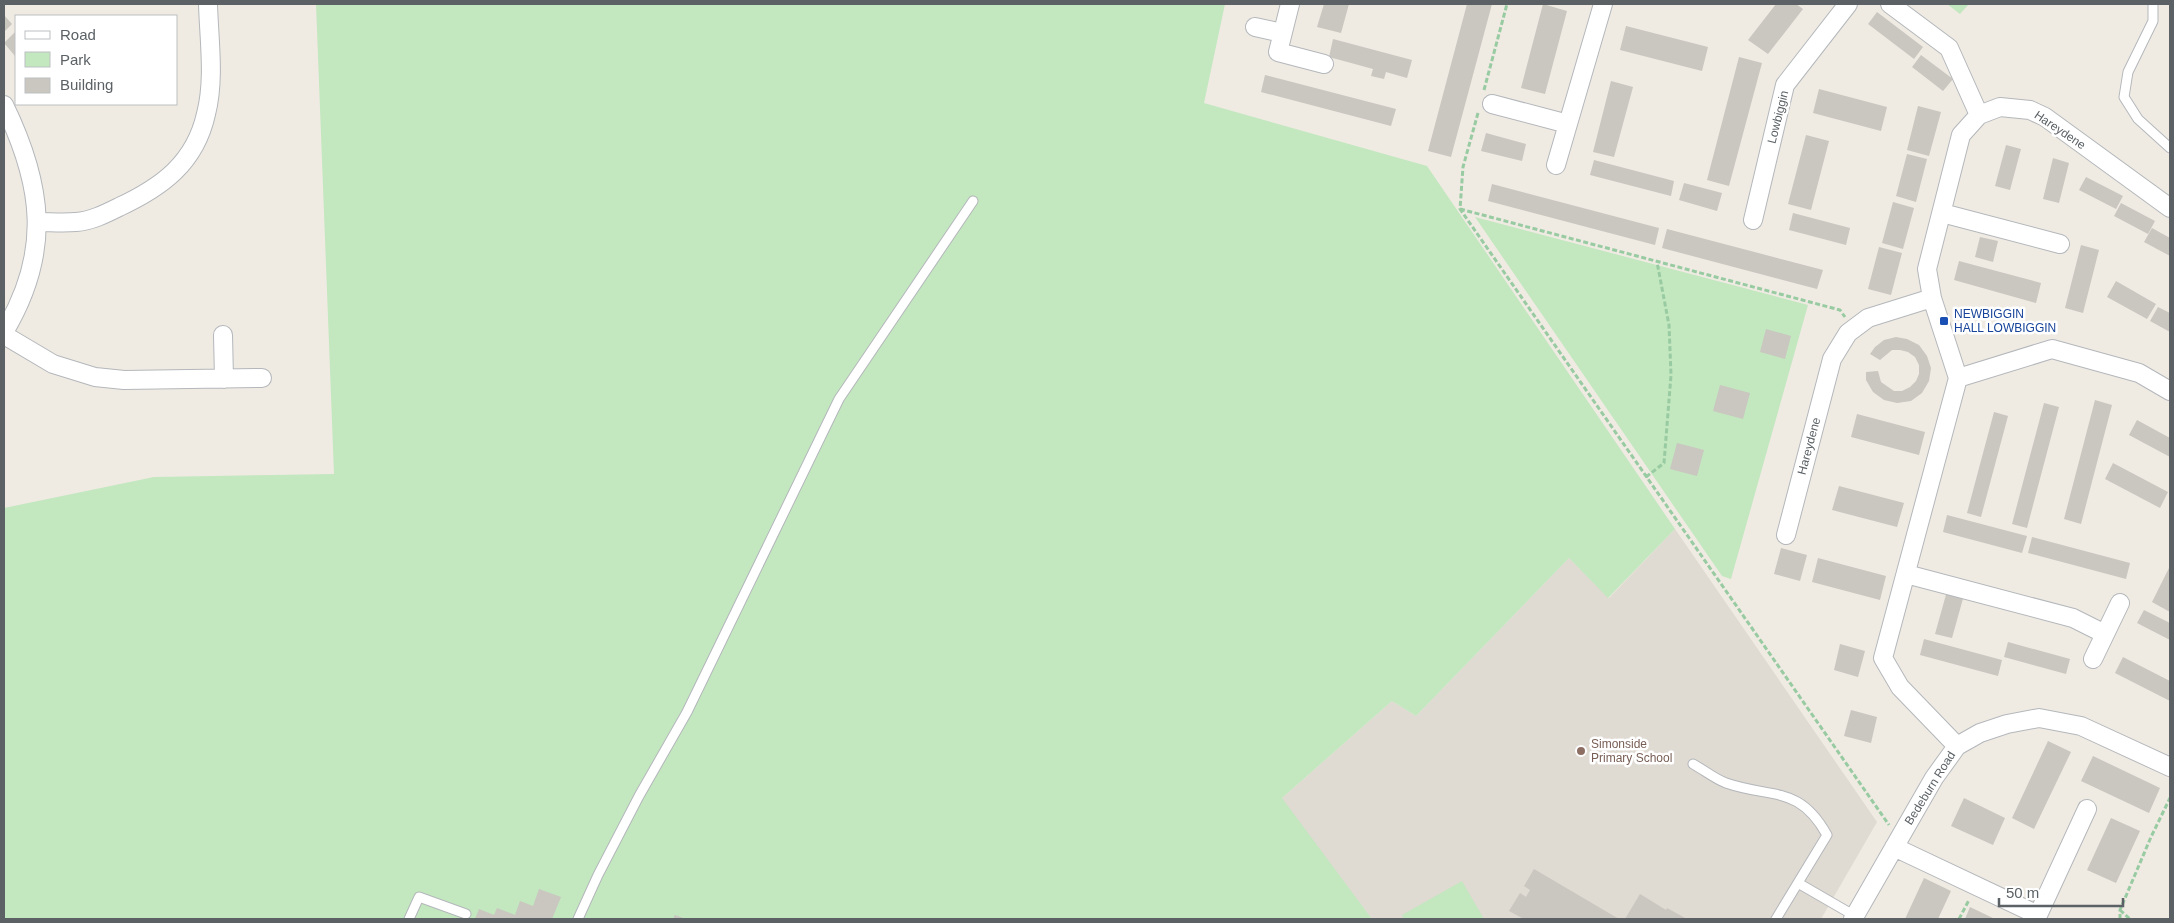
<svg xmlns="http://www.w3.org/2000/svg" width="2174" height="923" font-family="Arial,sans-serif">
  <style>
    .education { fill: #dfdad2 }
    .green { fill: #c3e7bf }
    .building { fill: #cac6c0 }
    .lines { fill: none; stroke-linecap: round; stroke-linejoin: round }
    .lane-casing { stroke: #b4b7bb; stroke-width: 11 }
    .street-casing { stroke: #b4b7bb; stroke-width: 20 }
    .path { stroke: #99cba2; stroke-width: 3; stroke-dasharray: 5 2.5; stroke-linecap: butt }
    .lane { stroke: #fff; stroke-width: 9 }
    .street { stroke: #fff; stroke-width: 18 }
    .transit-dot { fill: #1a4fb4; stroke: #fff; stroke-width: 2 }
    .education-dot { fill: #8d6e63; stroke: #fff; stroke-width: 2 }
    .labels { text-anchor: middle; stroke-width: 5; stroke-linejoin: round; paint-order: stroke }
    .street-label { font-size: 12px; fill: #5b6165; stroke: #fff }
    .transit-label { font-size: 12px; fill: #164399; stroke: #fff; text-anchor: start }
    .education-label { font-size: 12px; fill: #785e54; stroke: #fff; text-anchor: start }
  </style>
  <rect width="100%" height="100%" fill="#efebe3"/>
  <path class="education" d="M1675,529L1877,822L1821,919H1372L1281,799L1392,701L1416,716L1569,558L1609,598Z"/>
  <path class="green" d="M316,4H1225L1204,103L1427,166L1675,529L1608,598L1569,558L1416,716L1392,701L1282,798L1372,919H4V508L154,477L334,474Z
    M1947,4H1969L1960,14Z
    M1475,217L1808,305L1731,579L1722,576Z
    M1462,881L1484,919H1404L1402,915Z"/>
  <path class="building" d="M1324,4H1349L1341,33L1317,27Z
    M1467,4H1492L1451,157L1428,151Z
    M1543,4L1567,11L1545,94L1521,88Z
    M1776,4H1796L1803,9L1768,54L1748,40Z
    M1877,12L1923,47L1914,59L1868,24Z
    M4,15L12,24L4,32Z
    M1626,26L1708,47L1702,71L1620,50Z
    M16,31V55L15,56L4,43Z
    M1333,39L1412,60L1407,78L1386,72L1384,79L1371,76L1373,69L1329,57Z
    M1921,55L1953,79L1943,91L1912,67Z
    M1739,57L1762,63L1729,186L1707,180Z
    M1265,75L1396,109L1391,126L1261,92Z
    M1611,81L1633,87L1614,157L1593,152Z
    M1819,89L1887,107L1881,131L1813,113Z
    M1918,106L1941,112L1929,156L1907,150Z
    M1486,133L1526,144L1522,161L1481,151Z
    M1806,135L1829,141L1811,210L1788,204Z
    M2006,145L2021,149L2010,190L1995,186Z
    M1907,154L1927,159L1916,202L1896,196Z
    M2053,158L2069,163L2059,203L2043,199Z
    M1594,160L1674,181L1671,196L1590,175Z
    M2086,177L2123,196L2116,209L2079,190Z
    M1684,183L1722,193L1717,211L1679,200Z
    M1492,184L1659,228L1655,245L1488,201Z
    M1893,202L1914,208L1903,249L1882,243Z
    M2121,203L2155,221L2148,234L2114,216Z
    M1793,213L1850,228L1846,245L1789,230Z
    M2152,228L2170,238V256L2144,242Z
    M1667,229L1823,270L1817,289L1662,248Z
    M1980,237L1998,241L1993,262L1975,257Z
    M2081,245L2099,250L2083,313L2065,308Z
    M1879,247L1902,253L1891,295L1868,289Z
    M1959,261L2041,283L2036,303L1954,280Z
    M2116,281L2156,304L2147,319L2107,297Z
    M2158,307L2170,313V332L2150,321Z
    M1766,329L1791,336L1785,359L1760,352Z
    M1896,337L1907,339L1919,345L1927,356L1931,368L1929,381L1922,393L1911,401L1897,403L1884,400L1873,392L1866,380V372L1878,371L1881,382L1894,391H1902L1910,387L1916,381L1919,374V365L1915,357L1908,352L1900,350H1892L1880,360L1870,354L1875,347L1884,340Z
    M1720,385L1750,393L1743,419L1713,411Z
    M2095,400L2112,405L2081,524L2064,519Z
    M2044,403L2059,407L2027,528L2012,524Z
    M1994,412L2008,416L1981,517L1967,513Z
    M1857,414L1925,432L1919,455L1851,437Z
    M2137,420L2170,438V457L2129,435Z
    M1677,443L1704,450L1697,476L1670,469Z
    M2113,463L2168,492L2160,508L2105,479Z
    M1839,486L1904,503L1897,527L1832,510Z
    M1947,515L2027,536L2022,553L1943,532Z
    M2032,537L2130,563L2126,579L2028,553Z
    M1781,548L1807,555L1800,581L1774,574Z
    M1818,558L1886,576L1880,600L1812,582Z
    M2170,566V612L2152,602Z
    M1947,591L1964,595L1952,638L1935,634Z
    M2144,610L2170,623V640L2137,623Z
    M1924,639L2002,660L1998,676L1920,655Z
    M2008,642L2070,659L2066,674L2004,657Z
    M1840,644L1865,651L1858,677L1834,670Z
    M2123,657L2170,681V701L2115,673Z
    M1851,710L1877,717L1871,743L1844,736Z
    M2048,741L2071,752L2034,829L2012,818Z
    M2093,756L2160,788L2149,813L2081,781Z
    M1964,798L2005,818L1993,845L1951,826Z
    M2111,818L2140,831L2116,883L2087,870Z
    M1534,869L1619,919H1524L1509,911L1520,893L1526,897L1530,890L1524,886Z
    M1924,878L1951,891L1938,919H1905Z
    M539,889L561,897L552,919H475L479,909L494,915L497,908L515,915L520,901L533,906Z
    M1640,894L1666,910L1667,908L1687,919H1625Z
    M1970,907L1995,919H1965Z
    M675,915L686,919H673Z"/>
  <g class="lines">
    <defs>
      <path id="lane" d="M2153,4V21L2128,72L2124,97L2138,119L2170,148
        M1693,764C1704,770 1715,779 1726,783C1773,799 1799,785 1827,835L1776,919
        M1798,883L1855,916
        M409,919L419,897L466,914
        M578,919L598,875L639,796L687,712L839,399L973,201"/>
      <path id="street" d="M1290,4L1278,52L1324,64
        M1890,4L1949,48L1979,115
        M1255,27L1282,33
        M1492,104L1568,124
        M4,105C43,185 52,252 4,332
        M1556,165L1603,4
        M1942,213L2060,244
        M1753,220L1785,85L1848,4
        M38,222C50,222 63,223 76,222C91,221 105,214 119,207C162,187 195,163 206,114C215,79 209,40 208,4
        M4,335L53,364L95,377L124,380L262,378
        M223,335L224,379
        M1958,378L2052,349L2139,373L2170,391
        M1786,535L1832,359L1848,333L1868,318L1932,298
        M1906,574L2073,618L2105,634
        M2093,659L2120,603
        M1957,746L1900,687L1883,658L1958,378L1932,298L1927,269L1961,135L1979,115L2000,107L2030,110L2045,117L2170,208
        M1894,847L2038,915L2087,809
        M1853,919L1934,778L1957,746L1980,733L2007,724L2039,718L2081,726L2170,767"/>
    </defs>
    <use href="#lane" class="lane-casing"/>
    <use href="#street" class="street-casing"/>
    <path class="path" d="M1484,90L1507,4
      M1478,113L1463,167L1460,209L1889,825
      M1460,209L1840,310L1845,317
      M1646,477L1664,463L1671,375L1669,325L1657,262
      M2120,910L2130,919
      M1959,919L1969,900
      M2120,919V910L2151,837L2170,798"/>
    <use href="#lane" class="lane"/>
    <use href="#street" class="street"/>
  </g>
  <rect class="transit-dot" x="1939" y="316" width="10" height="10" rx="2.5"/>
  <circle class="education-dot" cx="1581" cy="751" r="5"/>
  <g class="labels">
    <g class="street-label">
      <text transform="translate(1778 117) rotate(-76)" y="4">Lowbiggin</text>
      <text transform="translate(2060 130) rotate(34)" y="4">Hareydene</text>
      <text transform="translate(1809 446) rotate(-75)" y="4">Hareydene</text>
      <text transform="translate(1930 788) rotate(-58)" y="4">Bedeburn Road</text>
    </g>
    <g class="transit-label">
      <text x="1954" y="318">NEWBIGGIN<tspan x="1954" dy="14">HALL LOWBIGGIN</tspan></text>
    </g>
    <g class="education-label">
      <text x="1591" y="748">Simonside<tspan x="1591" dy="14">Primary School</tspan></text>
    </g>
  </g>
  <rect width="2174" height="923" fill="none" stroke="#5b6165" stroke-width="10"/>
  <rect x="15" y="15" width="162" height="90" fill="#ffffff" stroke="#bdc0c1"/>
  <rect x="25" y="31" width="25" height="8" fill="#ffffff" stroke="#bdc0c1"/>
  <text x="60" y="40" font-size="15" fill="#5b6165">Road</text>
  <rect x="25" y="52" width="25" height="15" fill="#c3e7bf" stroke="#bdc0c1"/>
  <text x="60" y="65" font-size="15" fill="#5b6165">Park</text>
  <rect x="25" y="78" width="25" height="15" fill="#cac6c0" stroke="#bdc0c1"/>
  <text x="60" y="90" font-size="15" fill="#5b6165">Building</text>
  <path d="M1999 898v8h124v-8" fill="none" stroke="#5b6165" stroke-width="2.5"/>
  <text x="2006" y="898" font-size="15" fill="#5b6165" stroke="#ffffff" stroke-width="4" paint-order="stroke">50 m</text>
</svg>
